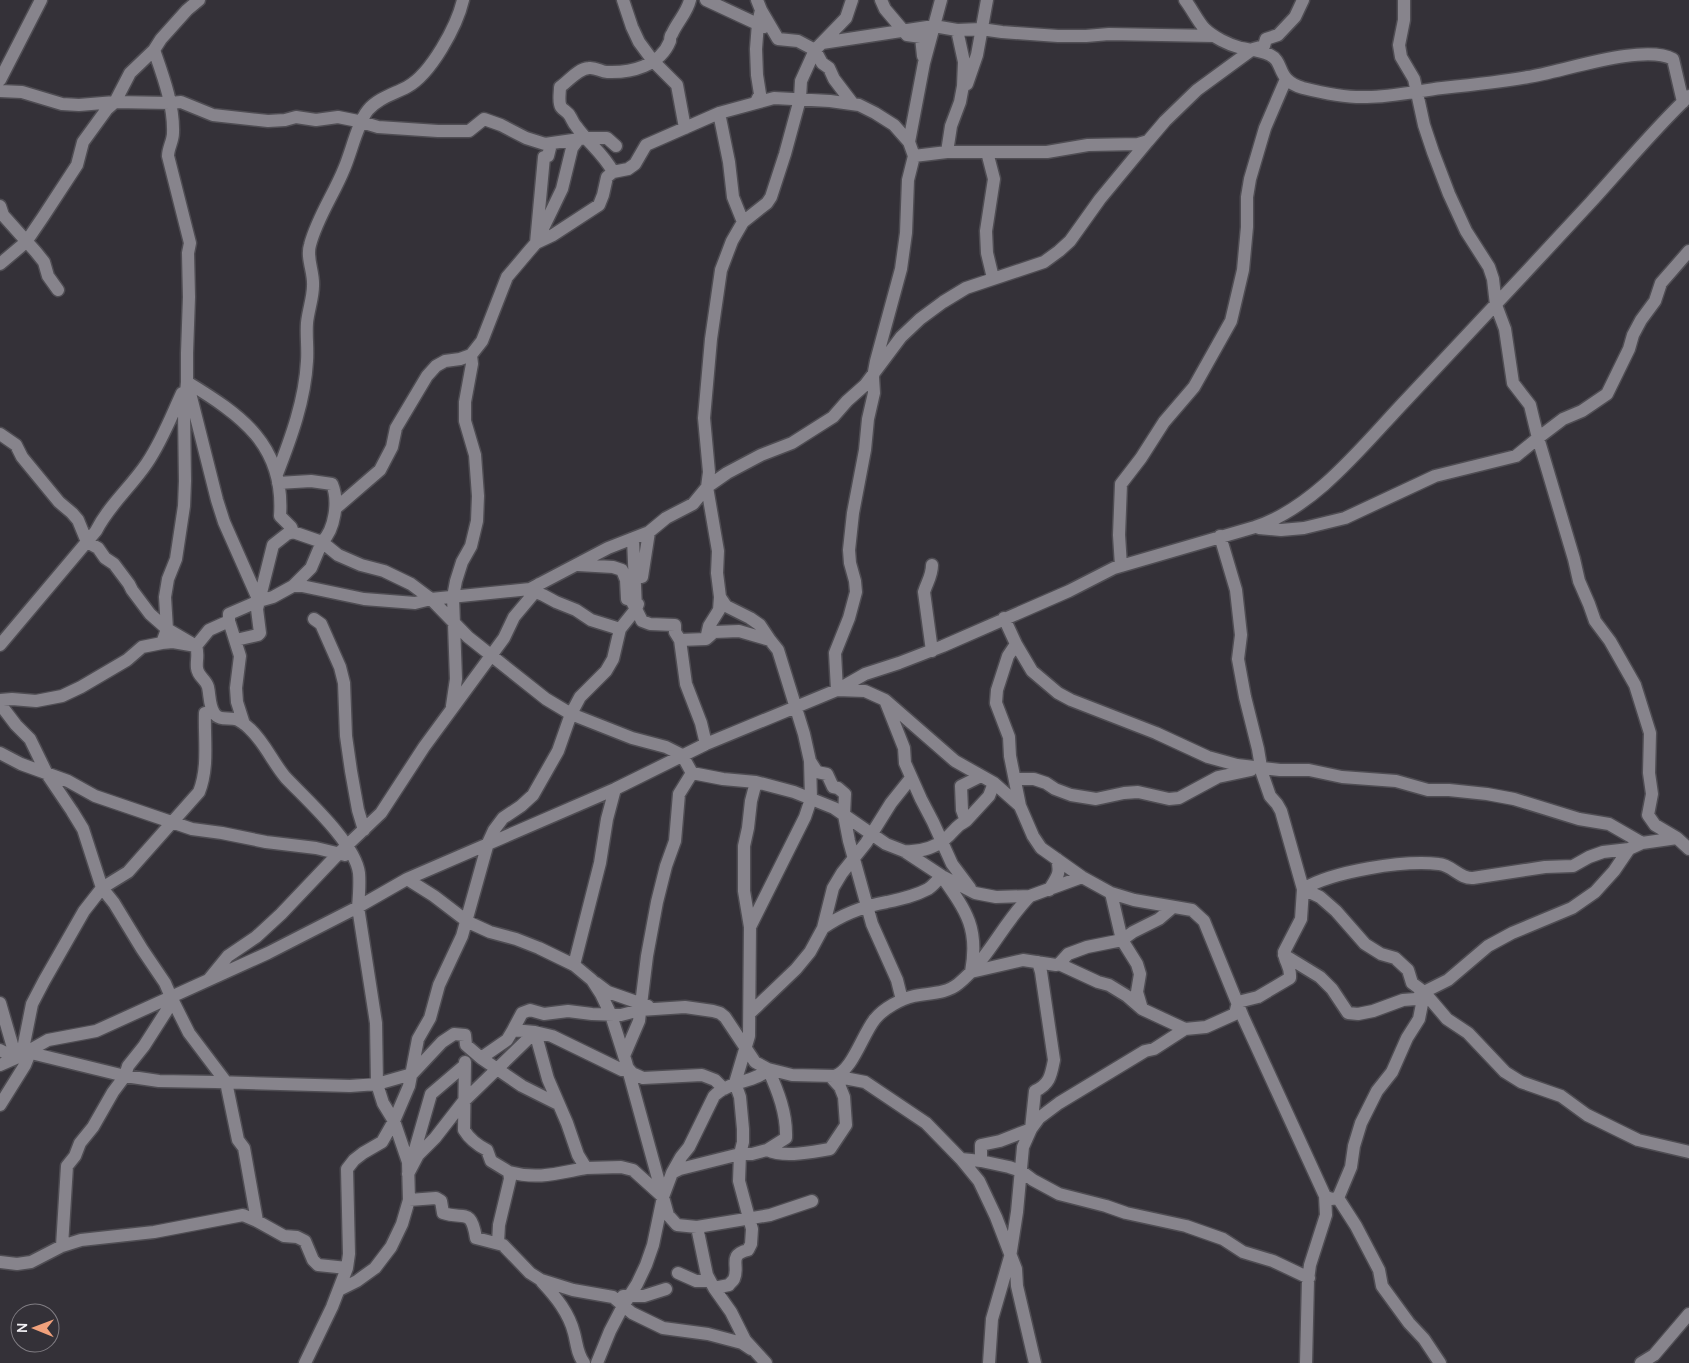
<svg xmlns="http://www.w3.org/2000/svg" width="1689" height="1363" font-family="Manrope,sans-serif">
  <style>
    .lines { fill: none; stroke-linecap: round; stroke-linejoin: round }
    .minor-casing { stroke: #4f4d53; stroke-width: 15 }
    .minor { stroke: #87848c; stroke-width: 12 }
  </style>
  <rect width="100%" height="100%" fill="#343138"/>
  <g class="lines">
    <defs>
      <path id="minor" d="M623,0L632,27L639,42L653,61L677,85L685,128
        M706,0L764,27
        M757,0L761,10L778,39L798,41L815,50L822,63L829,68L834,79L853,104
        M881,0L885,9L907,35L921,37L923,56
        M1185,0C1192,9 1197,20 1204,28C1213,37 1229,45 1241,48C1251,50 1260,50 1270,55C1285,62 1275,80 1303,88C1323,93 1346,98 1367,97C1392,97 1417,91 1442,88C1471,85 1500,82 1528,77C1562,72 1643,43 1673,59L1683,102
        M1404,0V20L1399,45L1401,57L1414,79L1424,125L1433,152L1449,194L1466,231L1489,267L1493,279L1496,305L1505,329L1513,383L1530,405L1538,438L1563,419L1582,411L1607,394L1629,349L1633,335L1641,320L1655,301L1661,283L1689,251
        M822,43L934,26L957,30L981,29L1002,32L1058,36H1086L1109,34L1214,36
        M0,80L41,0
        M967,84L977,55L987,0
        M0,91L22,92L62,104L79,105L115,102L170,103L181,102L213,115L268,121L285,120L296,117L316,120L338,117L358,121L378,127L438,131H469L484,119L501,125L526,138L545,144L587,138H607L616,146
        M756,102L760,94L757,75L756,49L758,23L761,10
        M719,113L729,162L733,197L743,222
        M909,142L924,63L941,0
        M551,144L548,156L544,157L536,243L562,189L572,148L578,140
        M947,152L951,126L960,102L963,86L964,62L957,30
        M987,152L994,179L986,231L987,253L993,278
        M914,156L947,152H1047L1088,145L1138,144L1148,141L1165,121L1197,90L1253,49L1264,46L1266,39L1278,35L1295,17L1303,0
        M613,172C604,154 587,142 576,126C573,123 572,119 570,116C568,112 563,110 561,107C558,102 560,93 560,87C569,81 577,69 589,68C596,67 601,72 607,72C631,73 660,66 670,41C670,39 670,36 672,34C677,22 687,13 690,0
        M0,206L3,215L36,252L44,262L48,276L58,290
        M0,264L26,242L43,217L77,165L83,142L107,109L115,102L130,73L154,50L161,39L187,10L199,0
        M187,382C241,415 285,445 280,516L291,527L293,532
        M190,393L217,500L224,522L259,601
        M0,434L16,445L22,457L59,502L72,513L78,520L87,542L98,548L105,558L114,564L129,584L132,590L150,614L167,629L196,646C199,654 196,661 197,668C198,677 206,679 208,687C210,696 209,705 214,713C220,722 230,716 238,720C242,722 247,726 250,729C265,743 273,763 286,778C307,800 355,843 359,873C360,885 359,896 358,907L376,1023L377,1084L383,1103L394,1121L408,1162L409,1200L402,1224L391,1247L375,1268L357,1281L339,1290
        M277,474C291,438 305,400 307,361C308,348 306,336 307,323C308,311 313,298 313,286C314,272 306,258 310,245C317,218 334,194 344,169C351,153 358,122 368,110C378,98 394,94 407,87C431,74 457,26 463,0
        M336,508L380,470L392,447L396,428L427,376L436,366L445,361L460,359L471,355L482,341L507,277L529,251L536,243L553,235L599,205L603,195L607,177L613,172L628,169L635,164L646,145L719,113L774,98L830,101L859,105L875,113L894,125L909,142L914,156L908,180L906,233L901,269L876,361L873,377L874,393L868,419L865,450L853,513L849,550L850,563L855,581L856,592L849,618L835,653L837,690L865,691L885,700L955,761L994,783L1020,806L1033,836L1041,848L1082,877L1111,893L1134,900L1192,910L1204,921L1243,1017L1325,1196L1326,1215L1310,1265L1308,1280L1306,1363
        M1259,528L1281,530L1304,528L1345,518L1435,476L1516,456L1538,438L1574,559L1579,581L1589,604L1595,621L1610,641L1635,685L1650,733L1649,773L1652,794L1648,815L1655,825L1677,838
        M578,565L613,567L622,570L626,580L627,599L631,600L636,609L633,539
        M1121,566L1119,535L1121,484L1141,458L1164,422L1194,387L1231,321L1243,270L1247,227V197L1250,179L1265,128L1286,79
        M642,577L649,532
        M293,586L311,568L322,542L338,555L361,565L384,571L411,584L431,599L468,637L546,699L571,714L632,738L666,747L682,755L692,773L723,779L756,782L794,792L834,808L886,844L904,851L942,876L975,893L996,897L1030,896L1082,877
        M535,592L543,595L556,602L576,610L591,620L620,629
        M638,604L636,609L642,621L650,624L675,625V632L680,640
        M1004,618L1016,644L1032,671L1058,693L1071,700L1156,733L1208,757L1237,765L1280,770H1309L1342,777L1396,781L1428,790H1449L1487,794L1514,799L1579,819L1609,824L1642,843
        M314,619L321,624L340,667L344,683L346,736L351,771L358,810L364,830
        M229,621L240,656L236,688L237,702L244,724
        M706,639L709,626L719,610L720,597
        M236,640L258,635L260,633L257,609L273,545L287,534L293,532L322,542C335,529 339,501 332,484L311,481L278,483
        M770,640L760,625L750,618L726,606L720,597L717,573L718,551L707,487L709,472L704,418L711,339L721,270L732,241L743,222L767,203L771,197L785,154L800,99L801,81L815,50L846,18L852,0
        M162,643L173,642L196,646L209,630L229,621V614L259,601L273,597L293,586H302L364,599L415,603L431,599L530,589L608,548L649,532L666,518L693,504L707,487L727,473L761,455L792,443L833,417L847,401L865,385L901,337L920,319L943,302L966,288L1044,262L1059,251L1070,241L1100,199L1148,141
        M1016,644L1008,656L997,690L996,703L1009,737L1010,756L1020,806
        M0,645L96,531C109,505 131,487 147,463C162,441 171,417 182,393
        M932,651L924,592C927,582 932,576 932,565
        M0,700L12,699L36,701L62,696L81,687L127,660L142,647L162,643L167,629L165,597L168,579L176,559L184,506L185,481L184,413L187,382V353L189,297L188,253L190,243L168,156C168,148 173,141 173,133C174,105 163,76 154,50
        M885,700L904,748L905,763L921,799L933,822L952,864L970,888
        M0,704L16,725L30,739L47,774L72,811L83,829L102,888L114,903L142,949L165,983L171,997L167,1010L144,1046L128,1066L125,1076L113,1092L93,1127L80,1143L75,1156L67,1166L62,1246
        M452,706L456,679L453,597L456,581L462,562L471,546L477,521L478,496L475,455L465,421V402L472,364L471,355
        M706,744L701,723L686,684L680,640L706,639L714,632L739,631L770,640L778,650L804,734L810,761L811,799L805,817L750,927
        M0,753L21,764L68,781L95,796L192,829L222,833L266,842L316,848L345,855
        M810,761L817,772L827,774L833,787L838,788L845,794L844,815L849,841L872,924L897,980L902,1000
        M1016,779H1034L1046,783L1055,789L1071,795L1096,799L1124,793L1138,792L1169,799L1179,798L1218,777L1251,770
        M966,821L989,796L994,783
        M904,851C919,852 934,848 945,839C954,832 955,826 966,821L962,810L961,786L981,776
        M943,878C967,912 979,929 971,972
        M407,879L434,896L468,922L490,932L516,939L539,948L574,965L592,980L601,994L611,1015L626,1062L668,1215L677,1225L697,1227L707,1275L714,1288L731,1312L745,1340L766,1363
        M1303,889L1320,897L1336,911L1365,944L1381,954L1395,958L1408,970L1412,983L1424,992L1448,980L1488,946L1512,933L1572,908L1595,892L1614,871L1629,849L1642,843L1677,838L1689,849
        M1303,889C1334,871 1403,860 1439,864C1452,865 1460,879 1473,878L1545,867L1573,866L1589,857L1603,852L1629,849
        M1049,890C1057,877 1061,874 1057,859
        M1111,893L1122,940L1137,964L1140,974L1137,992L1142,1009
        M823,928C841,915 865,906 887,902C901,899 915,896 928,889C933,886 937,880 942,876
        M1284,955L1320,977L1332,989L1348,1013L1358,1014L1373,1011L1403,1000L1416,999L1424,992L1447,1019L1468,1033L1505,1072L1521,1082L1561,1096L1587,1115L1638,1140L1689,1152
        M1059,964L1068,954L1087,947L1122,940L1133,932L1159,919L1173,907
        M574,965L600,863L607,819L615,789
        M971,972L1023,960L1056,965L1059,964L1098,982L1109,985L1127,996L1142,1009L1185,1029L1206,1027L1235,1014L1238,1002L1258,997L1290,978C1291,965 1284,962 1284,952L1301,919L1303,889L1281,811L1277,804L1270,796L1262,773L1258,749L1245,697L1238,659L1241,635L1236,590L1220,536
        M210,978L228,956L256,937L281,914L339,853L381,813L424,747L504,638L514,617L535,592L539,584
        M596,983L608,992L648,1006
        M171,997L189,1033L226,1082L238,1140L244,1148L257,1221
        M0,1003L16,1058
        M750,1013L796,969L810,952L823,928L833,888L842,873L866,843L891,803L911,778
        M513,1030L522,1013L530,1010L544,1014L568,1011L592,1014L621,1015L640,1010L685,1007L713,1011L720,1013L725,1017L755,1062L768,1069L792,1075L834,1076L865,1082L926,1123L961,1159L981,1161L1009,1167L1021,1171L1033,1180L1059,1194L1106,1206L1126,1213L1186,1226L1223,1239L1243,1252L1273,1261L1309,1278
        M0,1050L16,1058L23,1049L32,1004L44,981L84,911L102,888L128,872L199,792C209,767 204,739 205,713L213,711
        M27,1052L125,1076L159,1081L215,1082L350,1086L377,1084L412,1074L442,1042L454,1034L465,1035L466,1045L481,1058L507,1040L513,1030L535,1032L552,1036L622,1070H625L626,1066
        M624,1056L639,1021L647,956L657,902L666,866L675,841L679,794L692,773
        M481,1058L522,1086L558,1104
        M465,1062L464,1130C470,1140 477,1145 487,1150L491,1161L509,1172L510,1179L499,1225L498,1243
        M0,1065L16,1058L48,1040L96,1031L268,953L358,907L407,879L615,789L706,744L837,690L865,674L899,663L943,646L1069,591L1114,568L1255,527C1316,507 1364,444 1407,399C1469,333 1530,268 1591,202C1623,167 1655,128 1689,96
        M465,1065L431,1094L408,1174L418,1155L435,1138L463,1102L535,1032L548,1079L567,1123L578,1155L586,1168L621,1167L633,1170L663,1197
        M626,1066L632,1073L643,1078L702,1075L715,1080L724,1089
        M834,1076C852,1072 863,1033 875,1019C884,1008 901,999 914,996C928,993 946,994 958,984C988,960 1003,923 1030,896
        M0,1105L25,1065L31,1050
        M767,1150C785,1158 811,1152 830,1149L846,1125L844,1097L840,1087L830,1076
        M961,1159L979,1181L996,1217L1016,1269L1017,1286L1035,1363
        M981,1161V1145L1000,1141L1031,1129L1039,1118L1059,1103L1145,1051L1154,1049L1185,1029
        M509,1172C538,1180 558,1173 586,1168
        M672,1173L680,1169L740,1154H752L767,1150L786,1138C787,1114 778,1091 768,1069
        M1325,1196L1331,1199L1338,1198L1351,1167L1354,1146L1361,1123L1377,1091L1392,1072L1407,1038L1419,1019L1422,1004L1419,998
        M1338,1198L1356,1226L1379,1270L1382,1286L1409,1323L1424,1339L1440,1363
        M409,1200L436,1198L441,1201L443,1213C464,1220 471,1207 476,1238L503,1245L530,1273L541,1280L573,1290L613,1297L632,1313L663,1328L708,1334L742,1343L751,1349
        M697,1227L770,1215L812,1201
        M0,1262L17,1264L31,1262L62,1246L81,1240L154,1232L243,1215L257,1221L284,1236L297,1237L305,1241L313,1260L318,1265L347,1268
        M678,1273L696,1281H710
        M542,1282C556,1297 569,1313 574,1333C577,1344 577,1354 584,1363
        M714,1288L729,1285C730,1283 733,1281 734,1279C740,1266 727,1255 748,1250L751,1244L752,1229L739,1181L740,1154L743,1142V1129L740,1097L735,1083L749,1036L750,927L744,891V846L748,828L751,801L756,782
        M623,1296H644L666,1289
        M305,1363L332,1307L347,1268L349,1254L347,1169L354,1160L363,1153L382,1142L394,1121L409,1086L418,1039L430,1018L439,985L462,936L488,843L494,830L503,818L521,806L533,795L558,751L571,714L580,697L606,671L613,659L620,629L636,609
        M597,1363L610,1331L623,1306L637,1284L646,1265L653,1245L663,1197L672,1173L681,1157L689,1147L714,1096C728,1081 758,1082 768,1069
        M989,1363L992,1319L1010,1257L1017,1212L1023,1147L1031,1129L1035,1091C1050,1084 1051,1075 1054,1060L1041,972L1038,962
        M1641,1363L1654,1355L1689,1314"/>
    </defs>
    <use href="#minor" class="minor-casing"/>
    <use href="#minor" class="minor"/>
  </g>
  <g transform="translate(35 1328) rotate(271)"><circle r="24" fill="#343138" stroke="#807d83"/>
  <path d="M0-4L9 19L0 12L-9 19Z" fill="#f1a17c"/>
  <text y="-8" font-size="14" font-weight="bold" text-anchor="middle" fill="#f2f0f4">N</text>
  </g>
</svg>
